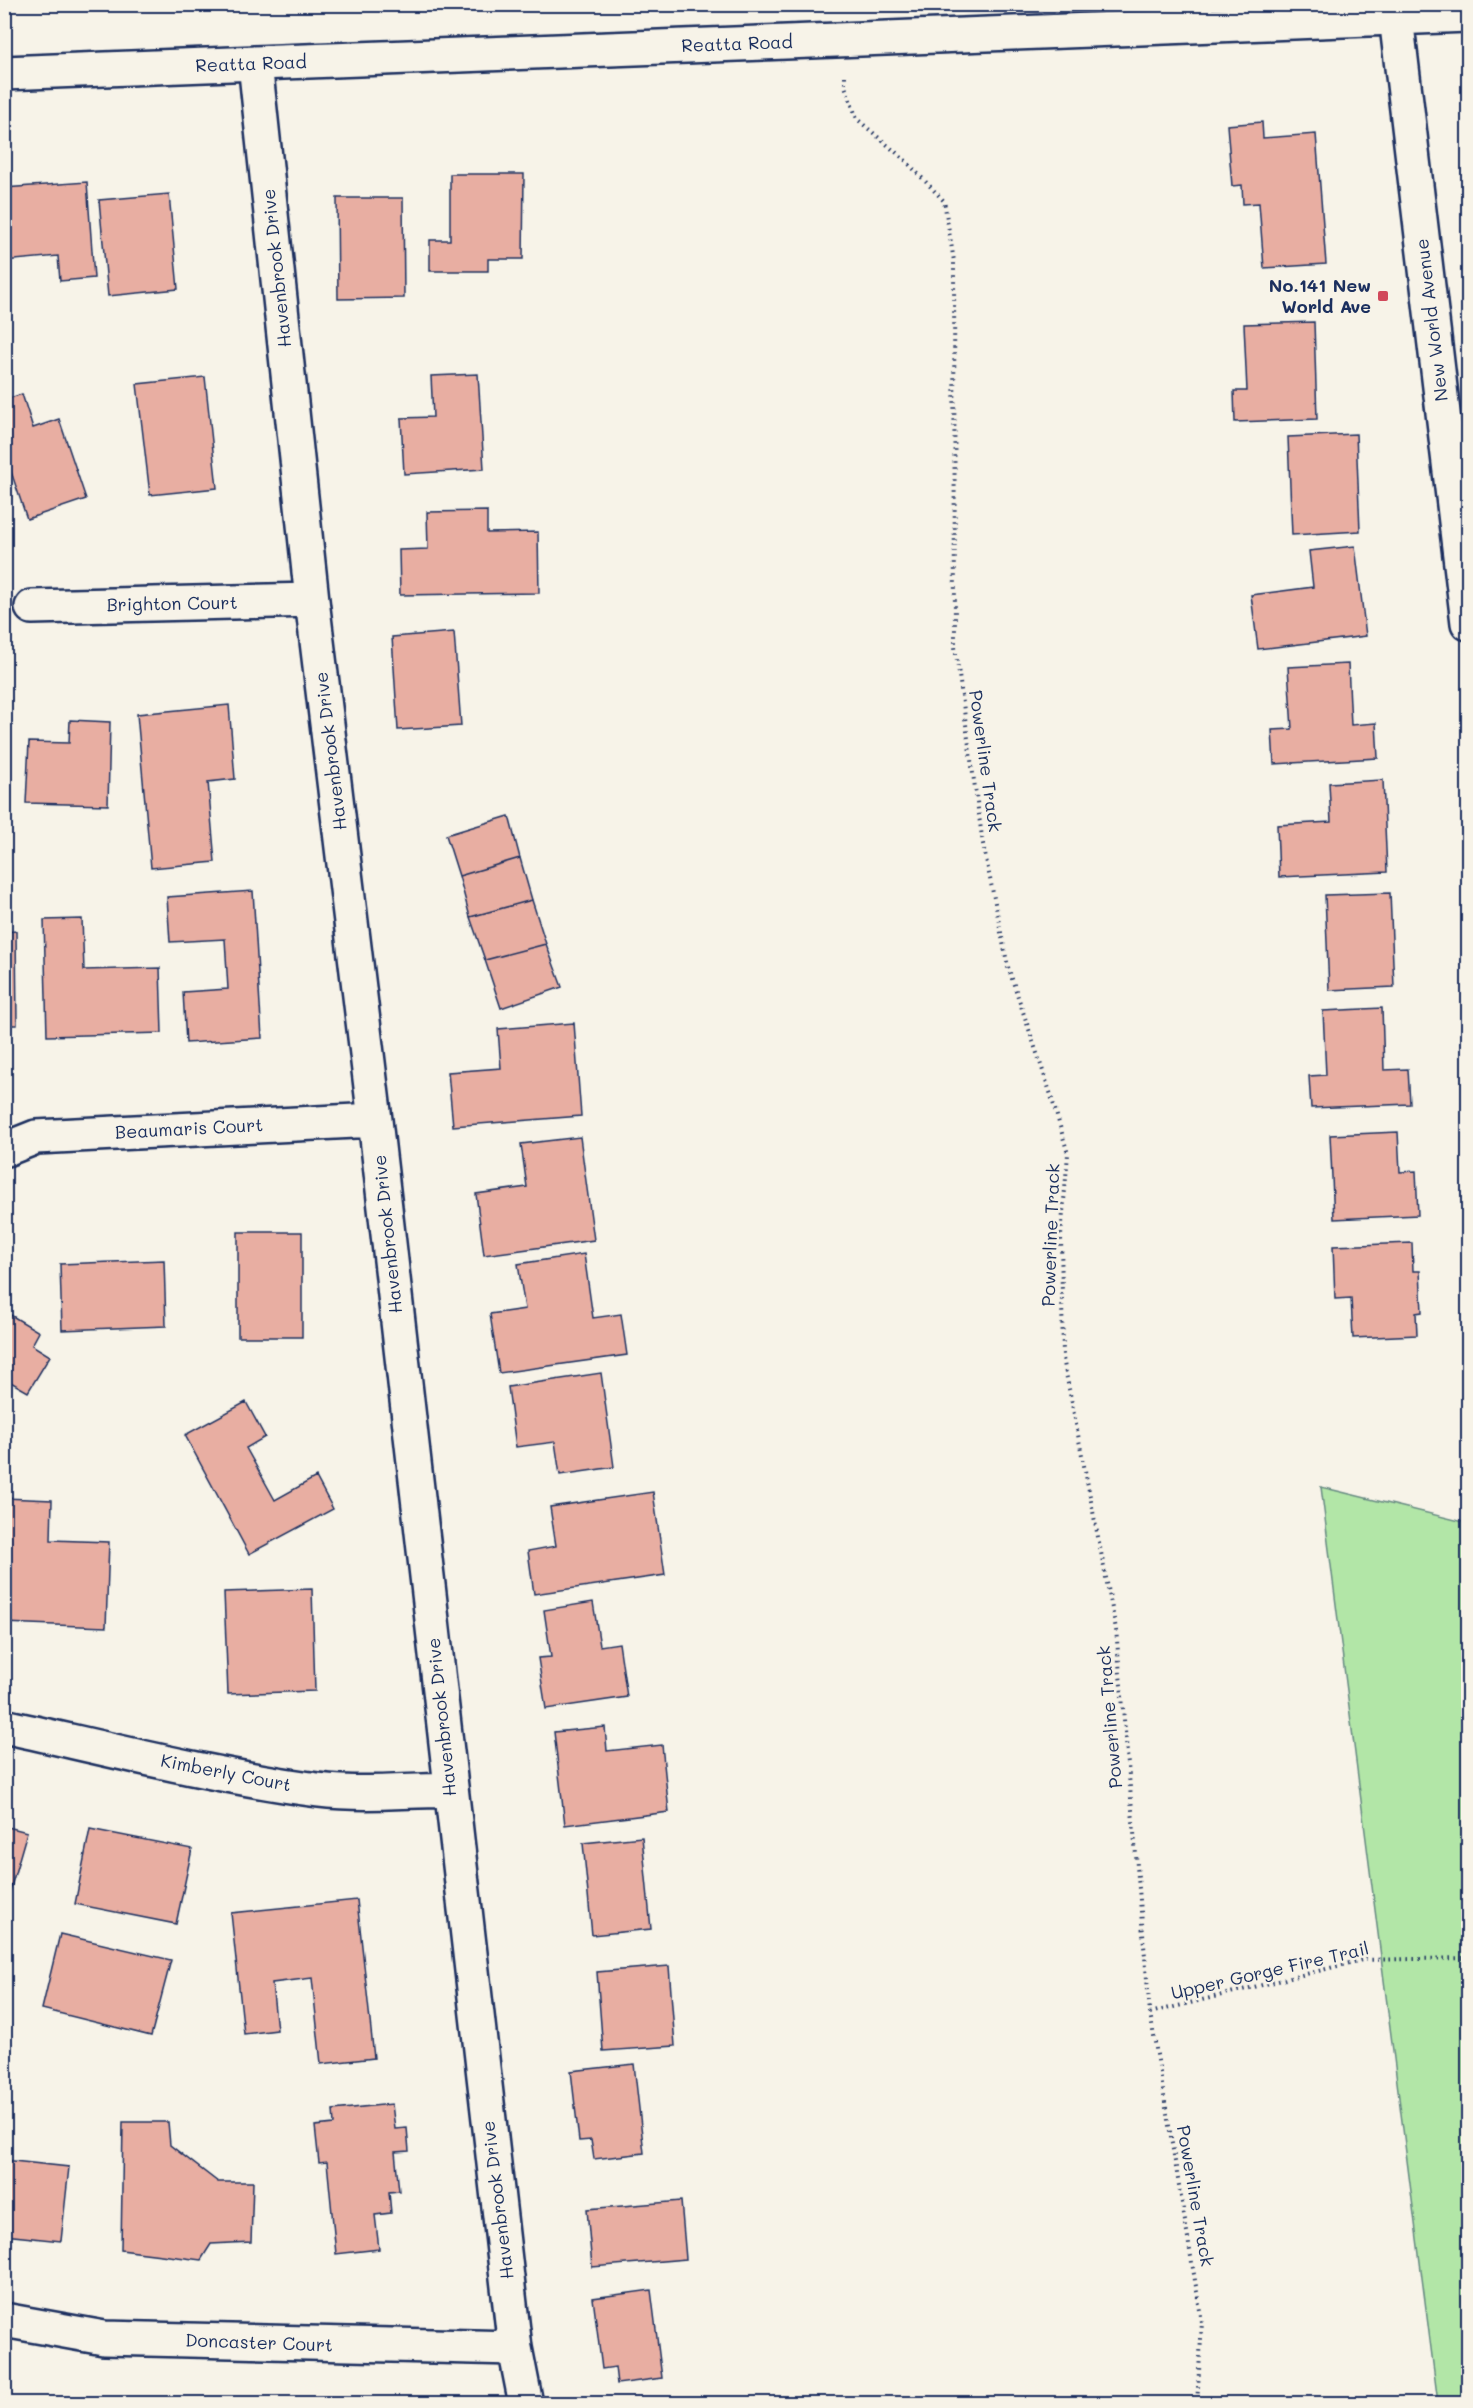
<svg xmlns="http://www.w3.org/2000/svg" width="1473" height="2408" font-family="Mali,sans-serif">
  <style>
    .green { fill: #b2e6a7; stroke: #668a82; stroke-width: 1.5 }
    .building { fill: #e8aea2; stroke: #1b2f5e; stroke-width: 1.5 }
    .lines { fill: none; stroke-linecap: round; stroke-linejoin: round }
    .street-casing { stroke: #1b2f5e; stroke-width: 38 }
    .path { stroke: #1b2f5e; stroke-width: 4; stroke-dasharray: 1.5 4.5; stroke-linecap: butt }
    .street { stroke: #f7f3e8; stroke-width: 33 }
    .poi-dot { fill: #d1495b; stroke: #f7f3e8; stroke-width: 2 }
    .labels { text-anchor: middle; stroke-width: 4.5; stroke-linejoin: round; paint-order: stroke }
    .street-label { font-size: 18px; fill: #1b2f5e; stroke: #f7f3e8 }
    .poi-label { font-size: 18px; font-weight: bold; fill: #1b2f5e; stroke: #f7f3e8; text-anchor: end }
  </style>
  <rect width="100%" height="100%" fill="#f7f3e8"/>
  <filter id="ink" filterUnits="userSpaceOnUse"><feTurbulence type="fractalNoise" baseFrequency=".0167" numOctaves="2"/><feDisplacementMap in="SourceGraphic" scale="12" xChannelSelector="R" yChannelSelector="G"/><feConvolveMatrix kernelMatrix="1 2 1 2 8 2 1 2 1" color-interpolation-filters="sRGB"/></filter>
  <g filter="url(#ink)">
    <path class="green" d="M1321,1487L1468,1523V2403H1438Z"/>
    <path class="building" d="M1262,122L1263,138L1316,134L1326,264L1264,268L1259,203L1243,204L1242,185L1232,186L1227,125Z
      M450,174H524L523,259H488V271H430V240H450Z
      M87,182L94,278L60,281L58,256L4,261V188Z
      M169,194L178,289L108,296L99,200Z
      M337,198H403L404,298L338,299Z
      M1314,322L1317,419L1235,422L1234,391H1247L1244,324Z
      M478,374L484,469L404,474L401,418L433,417L431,376Z
      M205,377L217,488L150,495L137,384Z
      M22,394L33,428L59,419L86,499L27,519L4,451V400Z
      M1356,434L1360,531L1292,535L1288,437Z
      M487,511V533L538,532L539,593L400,595L399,550L428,549L427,512Z
      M1355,546L1366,636L1258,649L1251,595L1313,587L1309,551Z
      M454,632L461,726L398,730L392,637Z
      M1348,664L1351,725L1376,723L1378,758L1274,764L1272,730L1292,729L1288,667Z
      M229,705L235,779L208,782L215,862L151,868L137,714Z
      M70,720L110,722L108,805L26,803L29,742L69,743Z
      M1383,780L1387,872L1279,877L1277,825L1331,822L1329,783Z
      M509,816L520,858L459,876L446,835Z
      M520,858L532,900L470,917L459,876Z
      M253,891L262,1038L186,1043L183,992L228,989L225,939L170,942L167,897Z
      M1390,893L1394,987L1329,990L1325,895Z
      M532,900L546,944L485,960L470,917Z
      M82,919L84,970L160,968L162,1033L47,1036L44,920Z
      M16,931L17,1025H4V932Z
      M546,944L562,987L501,1008L485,960Z
      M1382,1008L1384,1070L1408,1069L1410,1104L1311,1108L1309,1076L1326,1075L1323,1011Z
      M574,1023L581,1116L453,1126L448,1072L501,1068L498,1029Z
      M1398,1132L1400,1172L1416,1171L1418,1215L1334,1219L1330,1135Z
      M580,1137L594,1240L484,1255L476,1194L527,1187L521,1144Z
      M238,1232H302V1337H238Z
      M1412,1243L1413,1271H1420L1422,1312L1416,1313L1417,1335L1353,1338L1351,1298L1335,1299L1333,1246Z
      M584,1254L593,1318L621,1314L627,1355L499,1373L490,1314L525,1309L518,1264Z
      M164,1260L166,1326L62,1330L60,1264Z
      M4,1311L39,1332L32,1345L50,1356L28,1392L9,1381L4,1389Z
      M601,1373L614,1467L560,1475L555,1442L516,1447L508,1387Z
      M246,1402L265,1437L246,1448L275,1500L316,1477L333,1509L249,1554L185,1435Z
      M653,1492L665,1575L534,1594L528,1551L556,1546L550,1507Z
      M4,1498L52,1500L51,1540L109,1542L106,1627L4,1623Z
      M312,1589L315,1691L228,1694L224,1592Z
      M593,1602L600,1646L619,1643L627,1697L546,1709L538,1658L551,1657L544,1610Z
      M605,1727L607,1751L662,1745L669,1812L565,1825L554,1732Z
      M4,1826L27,1832L4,1911Z
      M90,1829L192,1849L176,1924L75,1904Z
      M642,1837L651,1929L592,1935L583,1843Z
      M357,1900L374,2058L321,2064L312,1978L272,1983L277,2030L244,2034L231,1913Z
      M60,1934L171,1960L151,2036L42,2009Z
      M669,1966L675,2046L603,2051L597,1972Z
      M634,2064L644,2153L594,2159L591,2140L579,2141L571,2071Z
      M392,2104L395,2129L407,2128L409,2151L395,2152L399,2191L389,2192L391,2213L375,2215L379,2249L336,2254L327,2162L319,2163L315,2126L334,2124L333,2110Z
      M123,2122H168L170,2145L218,2182H253L251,2242L211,2244L201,2260L121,2250Z
      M4,2160L69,2167L61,2241L4,2235Z
      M681,2201L686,2259L592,2267L587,2209Z
      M651,2290L662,2378L617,2384L615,2367L602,2369L593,2298Z"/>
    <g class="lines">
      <defs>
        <path id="street" d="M1396,17L1468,623
          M255,63L312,600L375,1120L515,2348L526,2404
          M4,73L1468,15
          M32,607L312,600
          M6,1149L36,1137L375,1120
          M4,1726C108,1749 213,1776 318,1790C361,1795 407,1791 451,1790
          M4,2320L104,2338L515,2348"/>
      </defs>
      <use href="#street" class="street-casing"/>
      <path class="path" d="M845,76V86L857,119L905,160L944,201L954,261L955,647L983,844L1008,967L1050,1092L1068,1154L1061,1236L1063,1358L1116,1629L1150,2013L1202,2322L1197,2404
        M1150,2013L1362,1960L1468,1958"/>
      <use href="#street" class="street"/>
    </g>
  </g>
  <rect class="poi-dot" x="1377" y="290" width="12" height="12" rx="3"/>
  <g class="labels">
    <g class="street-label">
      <text transform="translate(737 44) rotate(-2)" y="6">Reatta Road</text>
      <text transform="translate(251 64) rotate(-2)" y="6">Reatta Road</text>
      <text transform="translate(277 268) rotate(-96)" y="6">Havenbrook Drive</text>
      <text transform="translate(1432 320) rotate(-97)" y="6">New World Avenue</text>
      <text transform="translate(172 604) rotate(-1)" y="6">Brighton Court</text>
      <text transform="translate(331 751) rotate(-97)" y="6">Havenbrook Drive</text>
      <text transform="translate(985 761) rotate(82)" y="6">Powerline Track</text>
      <text transform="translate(189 1129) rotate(-3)" y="6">Beaumaris Court</text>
      <text transform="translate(388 1234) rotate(-96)" y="6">Havenbrook Drive</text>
      <text transform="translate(1051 1235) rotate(-88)" y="6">Powerline Track</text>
      <text transform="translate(442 1717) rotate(-96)" y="6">Havenbrook Drive</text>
      <text transform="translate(1110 1717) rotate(-95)" y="6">Powerline Track</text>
      <text transform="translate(226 1773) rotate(11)" y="6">Kimberly Court</text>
      <text transform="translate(1270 1971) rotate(-13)" y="6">Upper Gorge Fire Trail</text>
      <text transform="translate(1195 2196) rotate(80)" y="6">Powerline Track</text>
      <text transform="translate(498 2200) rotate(-97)" y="6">Havenbrook Drive</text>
      <text transform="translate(259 2343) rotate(2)" y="6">Doncaster Court</text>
    </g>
    <g class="poi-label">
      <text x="1371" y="292">No.141 New<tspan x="1371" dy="21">World Ave</tspan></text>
    </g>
  </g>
  <rect width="1473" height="2408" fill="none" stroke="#f7f3e8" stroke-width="24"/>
  <rect x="12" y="12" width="1449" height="2384" fill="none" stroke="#1b2f5e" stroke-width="2" filter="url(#ink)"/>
</svg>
